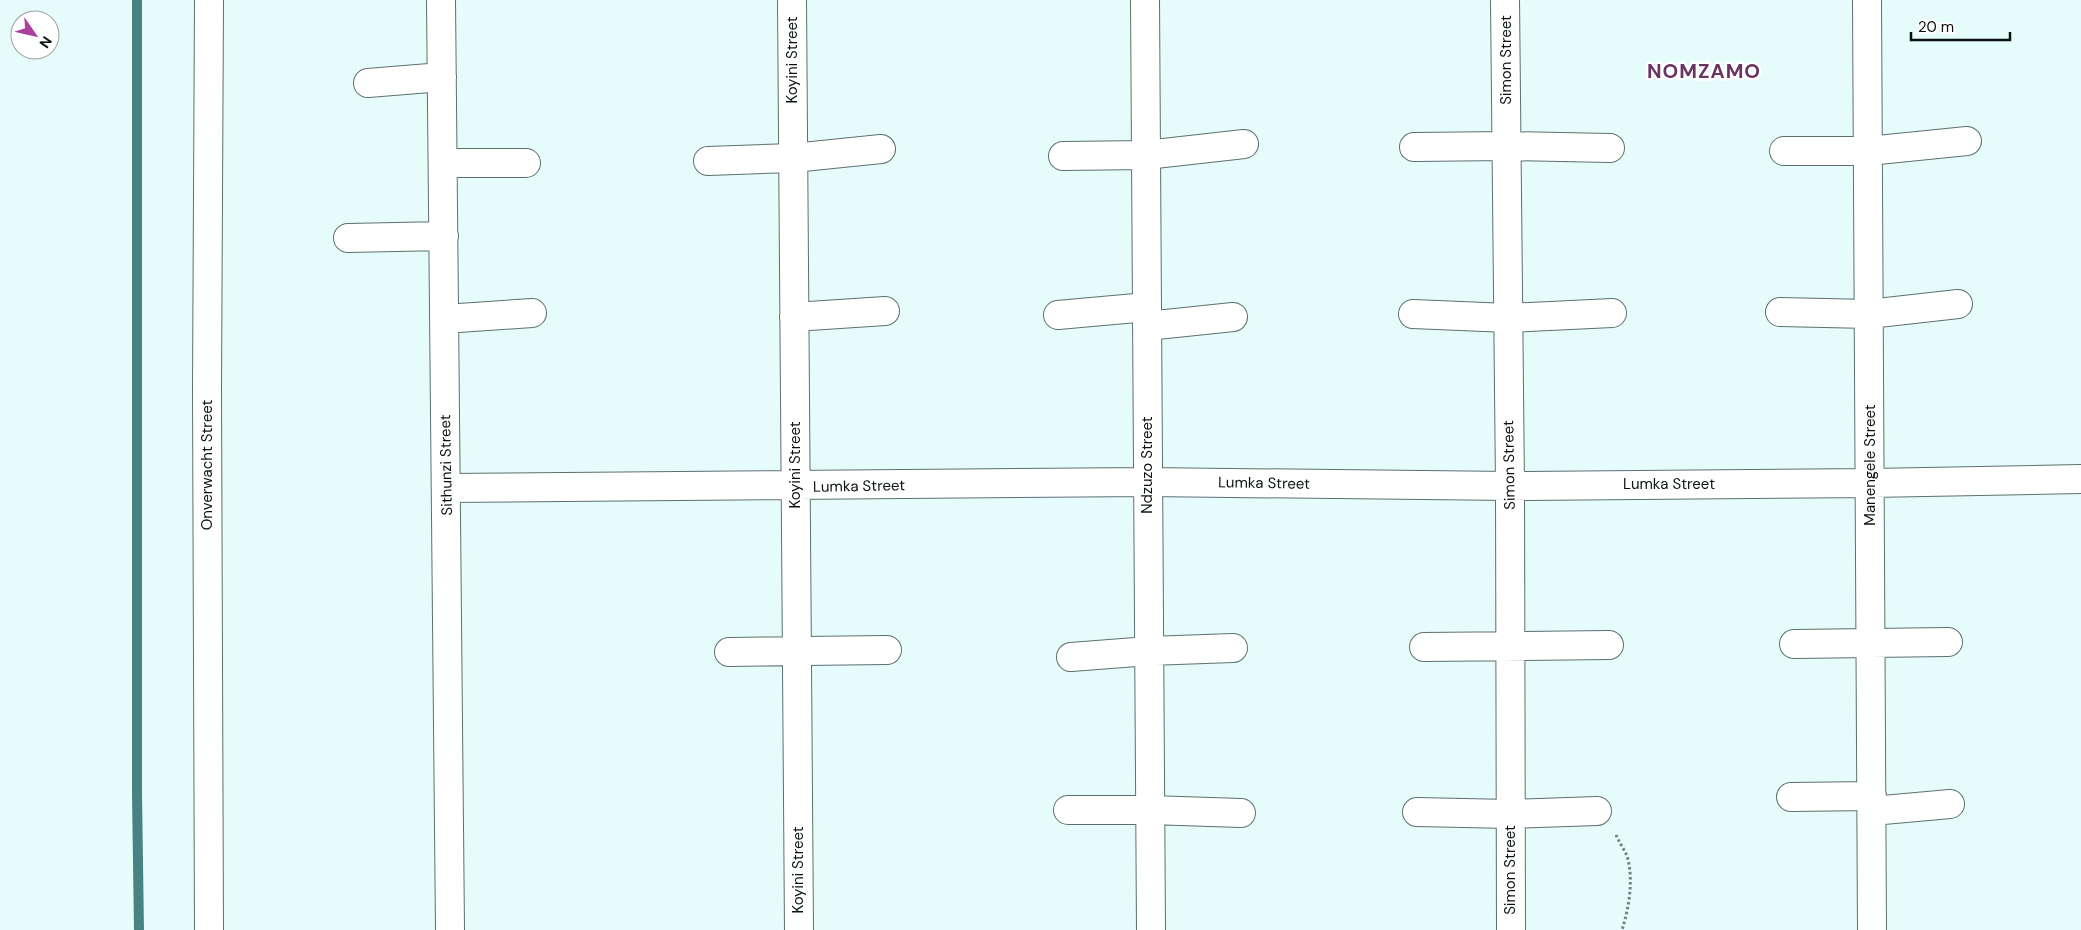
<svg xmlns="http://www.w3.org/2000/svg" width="2081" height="930" font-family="'DM Sans',sans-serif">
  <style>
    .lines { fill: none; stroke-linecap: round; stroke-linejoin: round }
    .stream { stroke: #488383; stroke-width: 10 }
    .minor-casing { stroke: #5c7070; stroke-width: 30 }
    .path { stroke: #728080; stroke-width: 3; stroke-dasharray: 2.5 2.5; stroke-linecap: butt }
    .minor { stroke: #fff; stroke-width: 28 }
    .labels { text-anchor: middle; stroke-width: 5; stroke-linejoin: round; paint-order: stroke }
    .street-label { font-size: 15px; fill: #0a1111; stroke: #fff }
    .district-label { font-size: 20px; font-weight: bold; letter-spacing: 1px; fill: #693362; stroke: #fff }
  </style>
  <rect width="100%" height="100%" fill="#e5fcfb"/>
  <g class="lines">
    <path class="stream" d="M137,0V794L139,930"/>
    <defs>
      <path id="minor" d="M209,0L207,390L209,930
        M441,0L450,930
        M792,0L799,930
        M1145,0L1151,930
        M1505,0L1510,486L1511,930
        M1867,0L1872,930
        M368,83L442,77
        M1414,147L1506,146L1610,148
        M1784,151H1868L1967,141
        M1063,156L1146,155L1244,144
        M708,161L793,158L881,149
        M443,163H526
        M348,238L444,236
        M1780,312L1869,314L1958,304
        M1413,314L1508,318L1612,313
        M1058,315L1147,307
        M794,317L885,311
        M444,319L532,313
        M1147,326L1233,317
        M446,488L1147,482L1510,486L1871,483L2081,479
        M1794,644L1948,642
        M1424,647L1609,645
        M729,652L887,650
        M1071,657L1149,651L1233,648
        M1791,797L1872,796
        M1068,810H1150L1241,813
        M1872,811L1950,804
        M1417,812L1510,814L1597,811"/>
    </defs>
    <use href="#minor" class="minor-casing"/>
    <path class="path" d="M1616,835C1619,842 1624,849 1627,856C1634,879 1629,908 1622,930"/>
    <use href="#minor" class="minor"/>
  </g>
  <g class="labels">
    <g class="street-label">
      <text transform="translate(792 60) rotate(-90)" y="5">Koyini Street</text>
      <text transform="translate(1506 60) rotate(-90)" y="5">Simon Street</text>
      <text transform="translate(207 465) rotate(-90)" y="5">Onverwacht Street</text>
      <text transform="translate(446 465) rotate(-91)" y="5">Sithunzi Street</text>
      <text transform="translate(795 465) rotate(-90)" y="5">Koyini Street</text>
      <text transform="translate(1147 465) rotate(-90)" y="5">Ndzuzo Street</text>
      <text transform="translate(1509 465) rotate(-91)" y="5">Simon Street</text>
      <text transform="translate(1870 465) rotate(-90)" y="5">Manengele Street</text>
      <text transform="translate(1264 483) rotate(1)" y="5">Lumka Street</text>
      <text x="1669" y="489">Lumka Street</text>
      <text transform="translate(859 486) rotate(-1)" y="5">Lumka Street</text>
      <text transform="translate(798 870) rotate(-90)" y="5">Koyini Street</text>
      <text transform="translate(1510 870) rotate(-90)" y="5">Simon Street</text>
    </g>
    <g class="district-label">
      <text x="1704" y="78">NOMZAMO</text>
    </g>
  </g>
  <g transform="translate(35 35) rotate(124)"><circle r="24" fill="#ffffff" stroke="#9da0a0"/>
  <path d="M0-4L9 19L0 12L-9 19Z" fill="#aa3f9f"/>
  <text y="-8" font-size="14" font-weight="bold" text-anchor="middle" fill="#0a1111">N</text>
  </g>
  <path d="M1911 32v8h99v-8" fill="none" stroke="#0a1111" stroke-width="2.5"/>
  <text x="1918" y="32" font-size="15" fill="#0a1111" stroke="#ffffff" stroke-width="4" paint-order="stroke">20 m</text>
</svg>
